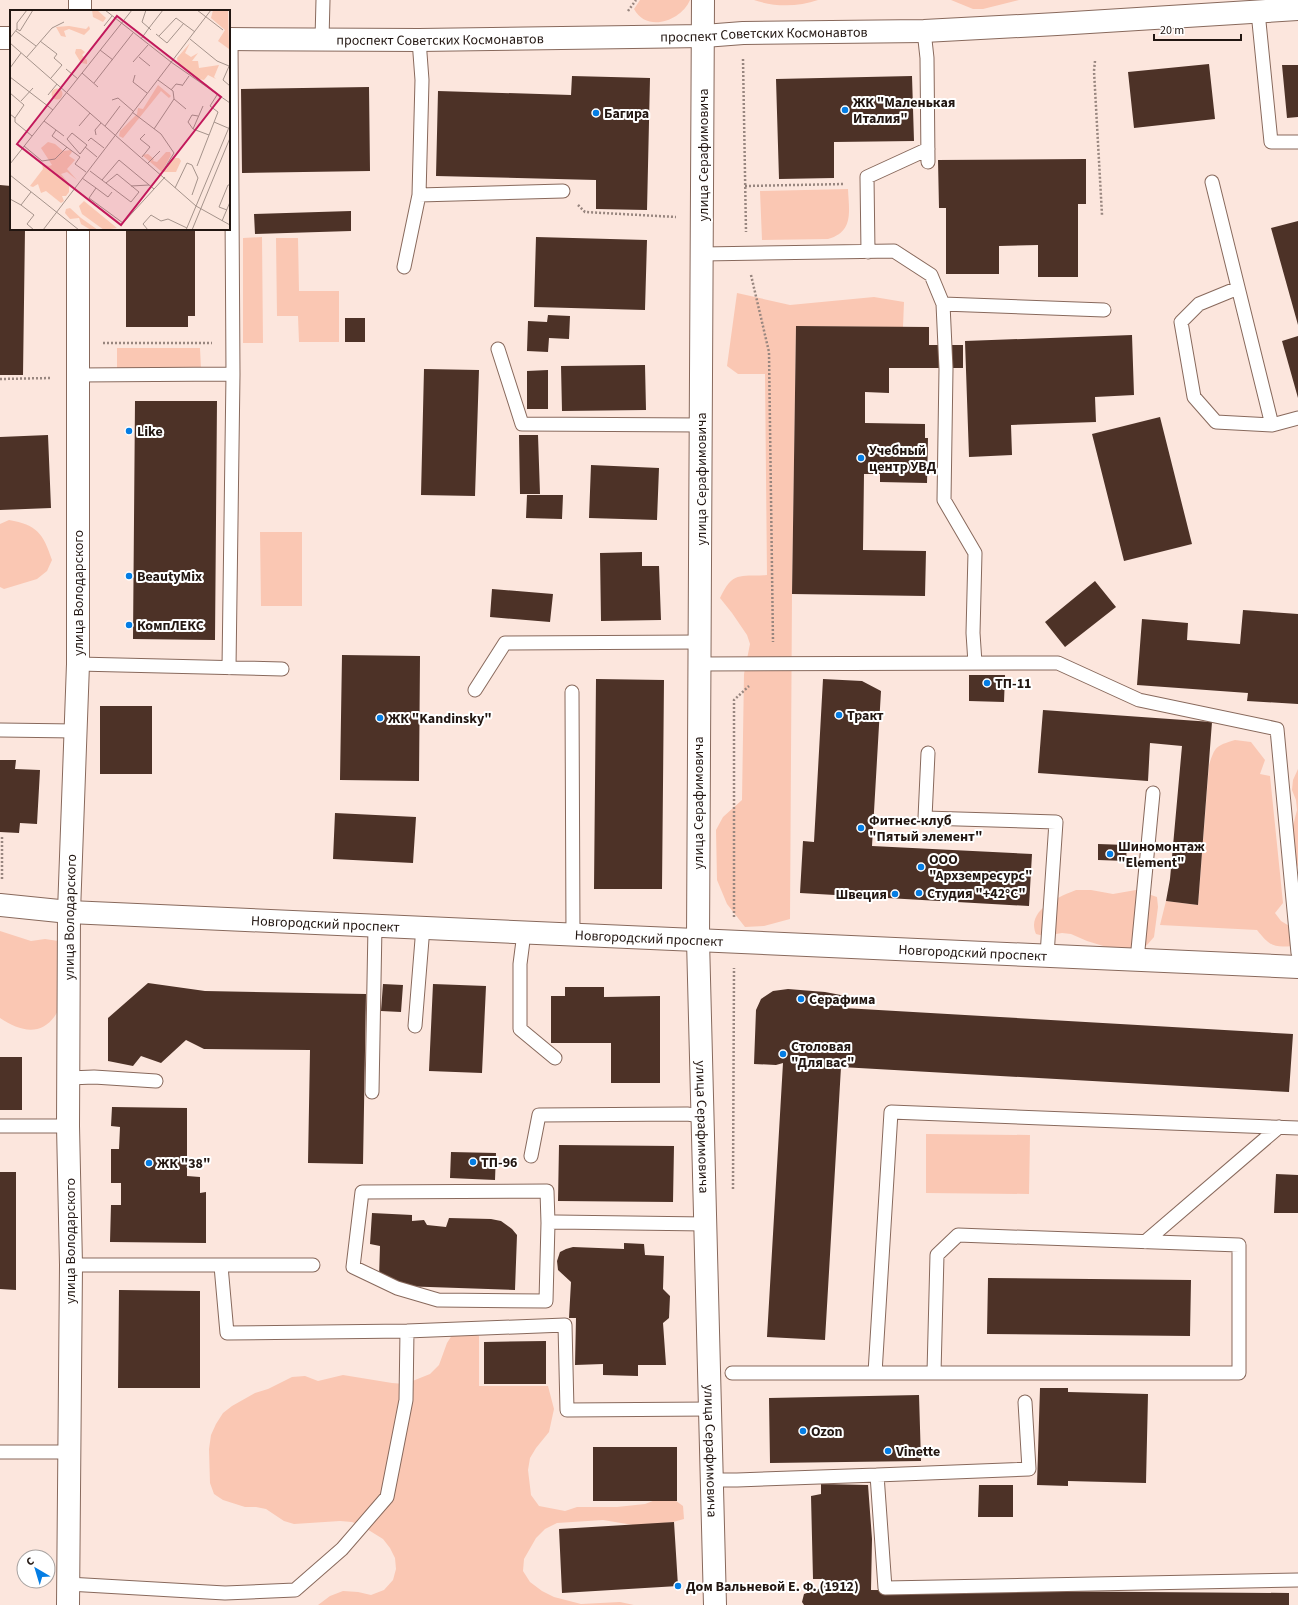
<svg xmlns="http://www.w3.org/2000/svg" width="1298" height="1605" font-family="'Source Sans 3',sans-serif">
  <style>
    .green { fill: #fac7b3 }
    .building { fill: #4d3227 }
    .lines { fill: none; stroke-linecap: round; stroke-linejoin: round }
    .lane-casing { stroke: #88695c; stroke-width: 15 }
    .street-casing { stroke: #88695c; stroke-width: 24 }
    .path { stroke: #98867f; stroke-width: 2.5; stroke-dasharray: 2 2; stroke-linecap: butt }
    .lane { stroke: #fff; stroke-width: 13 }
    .street { stroke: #fff; stroke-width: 22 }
    .poi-dot { fill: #047de4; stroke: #fff; stroke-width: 1.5 }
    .labels { text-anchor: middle; stroke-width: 4; stroke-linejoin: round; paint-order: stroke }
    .street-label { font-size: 14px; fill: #221611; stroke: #fff }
    .poi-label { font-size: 14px; font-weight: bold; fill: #221611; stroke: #fff; text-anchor: start }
    .inset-road { fill: none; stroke: #a5938b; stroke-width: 1 }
    .view { fill: #c2185b; fill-opacity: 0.15; stroke: #c2185b; stroke-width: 2 }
    .inset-edge { fill: none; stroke: #221611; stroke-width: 2 }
  </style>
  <rect width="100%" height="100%" fill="#fce6dd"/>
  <path class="green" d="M640,0H690C681,21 647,33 634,9Z
    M754,0H818C798,7 774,7 754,0Z
    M951,0H1019L983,9H973Z
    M848,189C849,211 854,232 828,239L762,240L760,191Z
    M262,237L263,343H243V238Z
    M276,238H298L299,291H339V342H299L298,316H277Z
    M737,293L790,305L874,297L904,302L903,327L796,326L792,594L790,919L764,926L745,927L727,904L717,880L716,830L723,817L742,800L744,674L750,644L747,635L732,613L720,598C733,570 741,577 767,575L765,374H738L727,366Z
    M117,348H200L201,369H117Z
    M9,520C37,525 43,533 52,560L47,571L37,579L4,589L0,587V524Z
    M260,532H302V606H261Z
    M1235,740L1251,742L1265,760L1260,774L1270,776L1283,903L1275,913L1281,921L1291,927L1292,946C1273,948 1269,945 1257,930L1160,925L1166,901L1198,905L1209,765C1215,747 1215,746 1235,740Z
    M1298,769V867L1295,861L1292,830L1297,810L1296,800L1292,790L1293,780Z
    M1076,890H1091L1113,894L1136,890L1157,897L1158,907L1154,937L1147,945L1139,950L1113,949L1087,941L1071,934L1062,933L1044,936L1036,934C1035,932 1034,928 1034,925C1035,906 1061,896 1076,890Z
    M0,931L31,941L45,939L58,941L59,1009C45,1037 22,1033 0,1018Z
    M926,1134L1030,1135L1029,1194L926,1193Z
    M467,1331L479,1336V1386H548L554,1409L549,1432L536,1448L530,1458L528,1470L531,1495L539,1506L565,1511L577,1507H617L645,1504L658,1499L672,1498L683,1506L684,1519L673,1522L639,1526L603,1520L557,1523L545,1529L536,1538L524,1559L523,1571L530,1582L542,1591L554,1597L581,1604L620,1602L634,1605H318L330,1596L343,1591L358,1592L371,1595L384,1590L393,1580L396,1569L395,1558L390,1548L383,1539L362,1526L352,1522L340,1521L294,1524L284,1521L266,1509L256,1507H245L223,1500L214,1494L210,1483L209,1449L211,1435L216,1424L223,1413L232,1406L255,1393L268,1389L292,1377L305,1376L318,1381L343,1375L392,1383L405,1384L430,1374L439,1365L447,1343L454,1332Z"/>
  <path class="building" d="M1209,64L1215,119L1134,128L1128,72Z
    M1282,65H1298V117L1287,118Z
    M572,76L650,78L647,210L596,209V180L436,176L438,91L571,95Z
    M912,76L914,141L834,142V178L779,179L776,79Z
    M369,87L370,171L242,173L241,89Z
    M1086,159V204H1078V277H1038V245L999,246V274H946V208H939L938,160Z
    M0,185L11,186V229H25L23,375H0Z
    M351,211V231L255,234L254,214Z
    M1298,221V325L1271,228Z
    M126,229H195V316H188V327H126Z
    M536,237L647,240L645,310L534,307Z
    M548,315L570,316L569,339L549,338L548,352L527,351L528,321L547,322Z
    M345,318H365V342H345Z
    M796,326L929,327V345H963V368H889V393L865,392V423L925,424V438H928L927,483L880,482V474H864L863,550L926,551L925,596L792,594Z
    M1132,335L1134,395L1095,397L1096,422L1011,425L1012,455L969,457L965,341Z
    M1298,336V398L1282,341Z
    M645,365L646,410L562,411L561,366Z
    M424,369L479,370L475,496L421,495Z
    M548,370V409H527V371Z
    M135,401H217L215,640L133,639Z
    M1160,417L1192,544L1124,561L1092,434Z
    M48,435L51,508L0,510V437Z
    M519,435H538L540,494H520Z
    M591,465L659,468L657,520L589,518Z
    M527,495H563L562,519L526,518Z
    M642,552V566H659L661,620L601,621L600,553Z
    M1095,581L1116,607L1065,647L1045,622Z
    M492,589L553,594L550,622L490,617Z
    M1243,610L1298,614V704L1247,701L1248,693L1137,685L1142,619L1188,623L1187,640L1240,644Z
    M342,655L420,656L419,781L340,780Z
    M969,675H1005L1004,702L969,701Z
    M596,679L664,680L662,889H594Z
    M823,679L862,681L881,691L872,846L1032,854L1029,906L800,893L803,841L814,842Z
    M100,706H152V774H100Z
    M1043,710L1212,722L1198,905L1166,901L1170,879L1182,746L1150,743L1148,781L1038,773Z
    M0,760H16L15,769L40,770L37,824L20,823L19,833L0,832Z
    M335,813L416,817L413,863L333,859Z
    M1098,844L1127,845L1126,861L1098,860Z
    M148,983L205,991L366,994L363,1164L308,1163L310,1050L204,1049L186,1040L161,1063L141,1056L133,1066L108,1061V1018Z
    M383,984L403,985L401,1012L381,1011Z
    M433,984L486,986L482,1073L429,1071Z
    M565,987H604V997L660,996V1083H611V1043H551V996H565Z
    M788,989L825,992L846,996L844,1008L1293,1034L1289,1092L841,1067L825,1340L767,1337L783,1063L776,1065L754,1064L756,1010L761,999L773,991Z
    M0,1057H22V1110H0Z
    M112,1107L187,1108V1176L200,1177V1193L206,1192V1243L110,1242L111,1205H121V1183H111V1149H119L120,1127L111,1126Z
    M559,1145L674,1146L673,1202L558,1201Z
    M451,1152L496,1153L495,1180L450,1178Z
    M0,1172H16V1290L0,1289Z
    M1276,1174L1298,1175V1213H1274Z
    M372,1213L412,1215V1221L424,1220L427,1225L446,1227L449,1218L491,1219L501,1221L512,1229L517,1235L515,1290L400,1286L379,1278L380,1246L370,1244Z
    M624,1243L644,1244L645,1255L664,1256L663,1289L670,1296L669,1318L663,1323L666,1365H638V1376L603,1375V1364L575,1365L576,1318H569L571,1282L558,1270L557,1261L560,1252L566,1249L573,1247L624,1249Z
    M988,1278L1191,1280L1190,1336L987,1334Z
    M119,1290L200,1291V1388H118Z
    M546,1341V1384H484V1342Z
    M1040,1388H1068V1392L1148,1394L1146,1483L1068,1481V1486L1037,1485Z
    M919,1395L921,1461L770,1463L769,1398Z
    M593,1447H677V1501H593Z
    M821,1484L868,1485L872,1539L871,1590L1289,1593V1605H804L802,1602L804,1594L821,1588L822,1579H813L811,1496L821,1494Z
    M979,1485H1013V1517H978Z
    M674,1522L678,1586L562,1593L559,1529Z"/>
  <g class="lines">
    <defs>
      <path id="lane" d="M1258,12L1271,142H1298
        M924,31L927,58L928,162
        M322,39L323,0
        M1212,182L1272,425L1298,418
        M419,195L563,191
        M868,252L867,177L928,149
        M702,254L894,251L931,275L943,304L1104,310
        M404,267L419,195L422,80L419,40
        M1238,288L1199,304L1181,322L1194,397L1216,422L1272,425
        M943,304L946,369L944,500L975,553L973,633L975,663
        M498,349L522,424L701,425
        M78,375L233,374
        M78,664L282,669
        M699,664L1058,663L1139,700L1277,729L1298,953
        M229,668L233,374L231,39
        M475,690L505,643L700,642
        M572,692L573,935
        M0,730L75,731
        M928,753L925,818L1056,822L1047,955
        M524,933L520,964V1029L555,1058
        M1137,960L1153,793
        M415,1026L423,927
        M69,1078L94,1077L156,1081
        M372,1092L375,926
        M0,1126H68
        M531,1156L539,1115L687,1114L702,1116
        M547,1191L548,1223L546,1301L438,1300L397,1288L353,1267L362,1192Z
        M548,1223L556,1222L705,1224
        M1145,1242L1279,1127
        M71,1265H313
        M221,1266L227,1333L407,1331L565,1325L567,1410L710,1409
        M732,1373H1239V1245L958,1235L937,1255L934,1373
        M875,1373L891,1112L1298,1128
        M0,1452H68
        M877,1475L1029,1469L1025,1402
        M712,1480H737L877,1475L885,1588L1298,1580
        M68,1584L225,1593L295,1590L342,1549L387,1497L406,1400L407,1331"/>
      <g id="street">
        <path id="s1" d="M703,0L698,940L715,1605"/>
        <path d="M80,11V0"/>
        <path d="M0,38H11"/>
        <path id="s2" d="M229,39L419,40L704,36L743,33L924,31L1057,24L1298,9"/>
        <path id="s3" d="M0,905L69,912L1298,967"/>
        <path id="s4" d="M68,1605L71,1265L68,1126L69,912L78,664V229"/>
      </g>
    </defs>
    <use href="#lane" class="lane-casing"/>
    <use href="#street" class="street-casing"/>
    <path class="path" d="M628,11L636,0
      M743,59L746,232
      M1095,61L1094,71L1102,215
      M745,186L845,184
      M578,205L585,212L676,217
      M751,275L769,352L773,642
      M103,343H212
      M0,379L51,378
      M2,879V837
      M734,917V700L749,686
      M733,1189L734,968"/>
    <use href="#lane" class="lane"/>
    <use href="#street" class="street"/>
  </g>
  <g class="poi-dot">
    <circle cx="845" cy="110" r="4"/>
    <circle cx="596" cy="113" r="4"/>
    <circle cx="129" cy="431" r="4"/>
    <circle cx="861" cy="458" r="4"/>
    <circle cx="129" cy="576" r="4"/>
    <circle cx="129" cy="625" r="4"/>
    <circle cx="987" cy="683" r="4"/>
    <circle cx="839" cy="715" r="4"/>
    <circle cx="380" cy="718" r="4"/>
    <circle cx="861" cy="828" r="4"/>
    <circle cx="1110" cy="854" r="4"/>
    <circle cx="921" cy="867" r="4"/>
    <circle cx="919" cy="893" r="4"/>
    <circle cx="895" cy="894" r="4"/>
    <circle cx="801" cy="999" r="4"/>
    <circle cx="783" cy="1054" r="4"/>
    <circle cx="473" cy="1162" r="4"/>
    <circle cx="149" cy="1163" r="4"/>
    <circle cx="803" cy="1431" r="4"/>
    <circle cx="888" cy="1451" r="4"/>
    <circle cx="678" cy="1586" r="4"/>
  </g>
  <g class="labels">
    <g class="street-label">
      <text dy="5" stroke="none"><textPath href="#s2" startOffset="535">проспект Советских Космонавтов</textPath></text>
      <text dy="5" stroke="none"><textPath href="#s2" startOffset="211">проспект Советских Космонавтов</textPath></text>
      <text transform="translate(703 155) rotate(-90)" y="5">улица Серафимовича</text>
      <text transform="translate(701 479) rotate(-90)" y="5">улица Серафимовича</text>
      <text transform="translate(78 593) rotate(-90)" y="5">улица Володарского</text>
      <text transform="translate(698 803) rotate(-90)" y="5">улица Серафимовича</text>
      <text dy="5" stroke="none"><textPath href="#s4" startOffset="688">улица Володарского</textPath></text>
      <text dy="5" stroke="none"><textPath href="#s3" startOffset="326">Новгородский проспект</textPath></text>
      <text dy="5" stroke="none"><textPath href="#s3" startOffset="650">Новгородский проспект</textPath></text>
      <text dy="5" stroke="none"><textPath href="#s3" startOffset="974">Новгородский проспект</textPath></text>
      <text dy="5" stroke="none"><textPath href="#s1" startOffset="1127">улица Серафимовича</textPath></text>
      <text transform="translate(70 1241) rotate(-90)" y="5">улица Володарского</text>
      <text dy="5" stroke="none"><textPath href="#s1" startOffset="1451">улица Серафимовича</textPath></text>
    </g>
    <g class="poi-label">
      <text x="853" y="107">ЖК "Маленькая<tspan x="853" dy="16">Италия"</tspan></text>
      <text x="604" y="118">Багира</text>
      <text x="137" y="436">Like</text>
      <text x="869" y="455">Учебный<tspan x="869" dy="16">центр УВД</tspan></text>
      <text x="137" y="581">BeautyMix</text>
      <text x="137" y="630">КомпЛЕКС</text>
      <text x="995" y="688">ТП-11</text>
      <text x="847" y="720">Тракт</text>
      <text x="388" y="723">ЖК "Kandinsky"</text>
      <text x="869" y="825">Фитнес-клуб<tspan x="869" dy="16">"Пятый элемент"</tspan></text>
      <text x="1118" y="851">Шиномонтаж<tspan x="1118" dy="16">"Element"</tspan></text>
      <text x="929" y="864">ООО<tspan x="929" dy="16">"Архземресурс"</tspan></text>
      <text x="927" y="898">Студия "+42°C"</text>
      <text x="887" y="899" text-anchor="end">Швеция</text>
      <text x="809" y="1004">Серафима</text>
      <text x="791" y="1051">Столовая<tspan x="791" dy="16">"Для вас"</tspan></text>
      <text x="481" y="1167">ТП-96</text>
      <text x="157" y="1168">ЖК "38"</text>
      <text x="811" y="1436">Ozon</text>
      <text x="896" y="1456">Vinette</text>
      <text x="686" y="1591">Дом Вальневой Е. Ф. (1912)</text>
    </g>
  </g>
  <g transform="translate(10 10)">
    <rect width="220" height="220" fill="#fce6dd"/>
    <path d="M87,0L96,8L93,12L83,7L82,0ZM203,0H218L219,39L208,31L215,20L201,8ZM59,16L76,19L79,16L80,19L74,25L59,19L54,21L56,27L51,26L46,17ZM180,33L175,43L181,47L188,43L182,51H188L189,58L209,55L204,67L206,69L198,65L194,70L188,69L168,54L167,48ZM66,39H71L75,42L72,45L77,50V54L71,53L65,43ZM148,75L161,86L159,88L151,81L113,128L109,126L110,121L127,104L128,98L133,99ZM41.5 84a5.5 5.5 0 1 1 11 0a5.5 5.5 0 1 1-11 0ZM38,132L45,134L53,141L61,140L62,142L59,146L65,150L57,159L67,170L57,162L51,164L59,174V182L56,186H52L54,191L51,193L36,181L31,183L28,174L23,177L20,176L33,159L32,154L39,156L42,155L31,138ZM156,142H160L161,145L153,160H156L163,148H169L171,151L166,162H152L132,145L138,144L144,149L143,151L147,152ZM74,191L107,218L94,220L72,204L69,196ZM60,198L71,208L88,220H81L71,214L69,208L60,209L55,203L56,199Z" fill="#fac7b3"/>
    <path class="inset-road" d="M95,0L161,52L220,93M187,0L213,20M94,16L102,6M7,19V13L17,0M141,20L139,18L153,0M6,21L26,36M146,24L157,33L174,13M149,26L166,8L185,22M0,28L7,19L10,21L23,0M131,29L139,18L132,12L136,0M180,29L207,51L219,56M30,31L47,44L44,48L52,55L41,68M0,33L186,196L220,215M90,40L103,50M129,47L140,56M16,48L42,18L54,12M123,52L138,35M220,54L213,70L220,76M0,58L11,43M56,59L68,69M72,63L88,77M125,65L123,72L137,83M0,67L43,100M148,70L163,81L164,89L176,99M84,73L123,23M172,76L179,66M161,80L166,74L172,75M0,83L14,95L5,108L0,104M38,85L47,74M102,90L108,88L123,101M11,91L23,78M193,96L183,119L199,125M122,102L151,124L164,143L151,164M5,108V112L22,126M34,111L54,126M204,112L218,118M69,116L80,103M95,116L110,96M144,119L164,89M183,119L178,112L182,105L188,106M46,120L42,126L70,147L65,154L76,162M62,123L77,135L70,144L57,129ZM86,125L85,120L91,113M78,131L81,128L94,138M14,136L32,151L45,149L57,137M75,137L87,147M132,147L140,137L130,129L135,124M138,153L150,141M0,154L122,0M187,156L208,102L200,96L207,85M80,161L121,192L129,182L107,164L96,173M0,165L69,220M72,168L86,178L79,188L113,213L155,167M92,170L109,150L144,179M121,176L139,175M86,178L98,187L102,182M165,178L177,153L182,155L188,168L182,185M0,189L11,195L21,182M11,195L24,205L17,214L24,220M217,200L209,197L218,175H220M212,211L220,192M33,220L201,0M138,220L133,214L141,205L151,211L158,209L177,218M176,220L220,115M182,220L220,128"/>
    <path class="view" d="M107,6L211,87L111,215L7,134Z"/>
    <rect width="220" height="220" class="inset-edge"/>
  </g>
  <g transform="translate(36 1569) rotate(322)"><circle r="19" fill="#ffffff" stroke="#a7a2a0"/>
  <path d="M0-3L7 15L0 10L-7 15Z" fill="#047de4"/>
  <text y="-6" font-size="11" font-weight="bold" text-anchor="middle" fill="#221611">С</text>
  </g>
  <path d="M1154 34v6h87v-6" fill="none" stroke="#221611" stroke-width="2"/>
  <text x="1160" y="34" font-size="12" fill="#221611" stroke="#ffffff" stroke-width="3" paint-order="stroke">20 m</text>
</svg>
